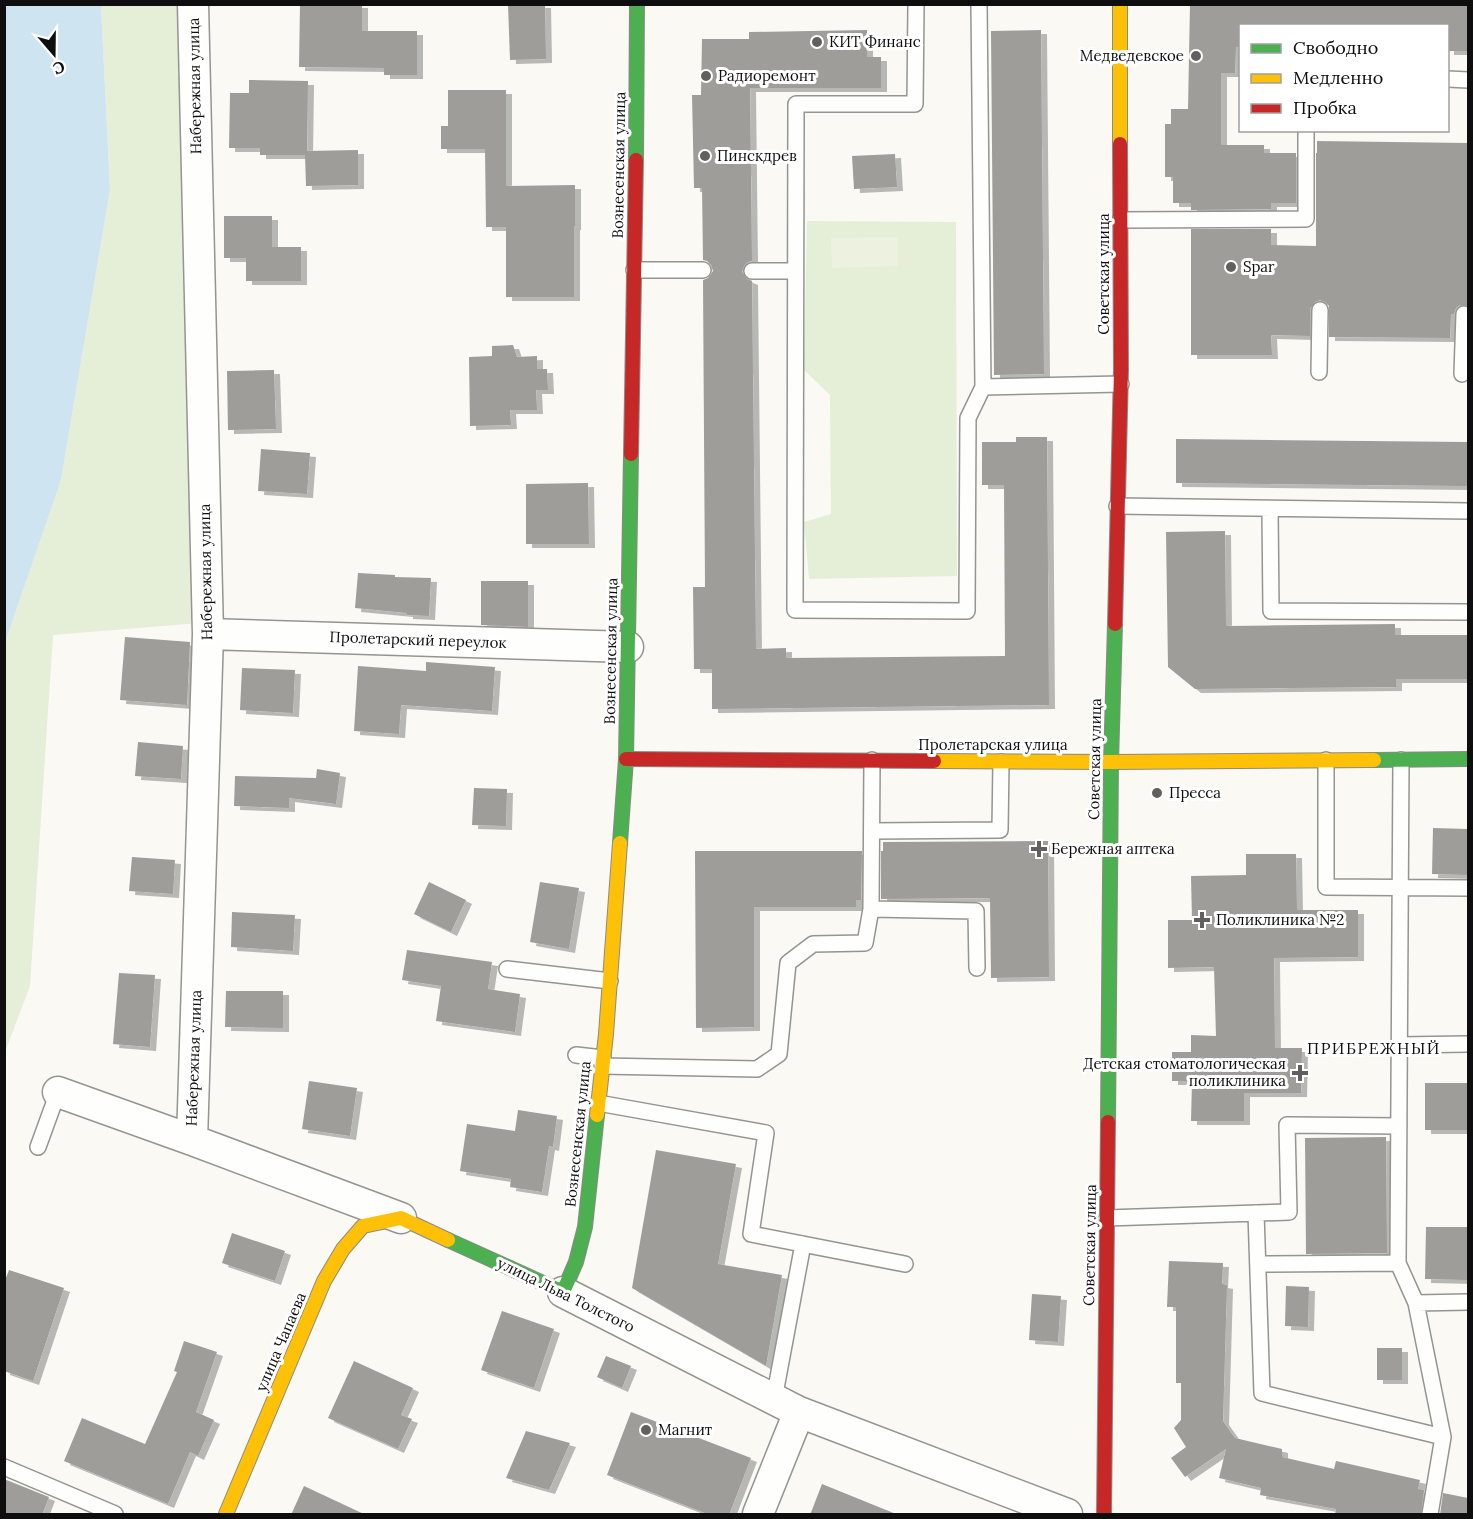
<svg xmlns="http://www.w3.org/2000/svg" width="1473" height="1519" font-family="Lora,serif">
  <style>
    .green { fill: #e5eed6 }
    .pitch { fill: #edf2e0 }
    .water { fill: #cee5f1 }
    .building { fill: #9e9d99; filter: url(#shadow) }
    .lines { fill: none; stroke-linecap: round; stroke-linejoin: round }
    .lane-casing { stroke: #949492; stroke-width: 18 }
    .street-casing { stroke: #949492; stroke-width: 33 }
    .fast-casing { stroke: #8b8a88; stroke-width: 16 }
    .slow-casing { stroke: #8b8a88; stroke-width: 16 }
    .jam-casing { stroke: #8b8a88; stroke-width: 16 }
    .lane { stroke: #fefefd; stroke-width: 15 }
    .street { stroke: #fefefd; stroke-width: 30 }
    .fast { stroke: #4caf50; stroke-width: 14 }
    .slow { stroke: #ffc107; stroke-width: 14 }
    .jam { stroke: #c62828; stroke-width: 14 }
    .poi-dot { fill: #61605e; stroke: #fff; stroke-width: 2 }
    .labels { text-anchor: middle; stroke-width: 6; stroke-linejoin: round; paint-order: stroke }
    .poi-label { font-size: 15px; fill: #0e0e0e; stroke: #fff; text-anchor: start }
    .street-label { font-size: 15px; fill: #0e0e0e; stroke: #fff }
    .neighbourhood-label { font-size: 16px; letter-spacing: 1.5px; fill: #0e0e0e; stroke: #fff }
  </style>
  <defs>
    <filter id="shadow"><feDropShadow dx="6" dy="4" stdDeviation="0" flood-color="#0004"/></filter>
  </defs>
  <rect width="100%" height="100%" fill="#faf9f4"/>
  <path class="green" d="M101,5H189L199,623L53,635L30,986L5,1052V643L61,480L110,190Z
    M807,221L956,222L957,576L809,579L804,522L831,514L830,395L804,370Z"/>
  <path class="pitch" d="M898,237V266L832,268L831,238Z"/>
  <path class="water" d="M5,4L101,5L110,190L61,480L5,643Z"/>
  <path class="building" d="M300,4H362V31H417V75H384V68L299,67Z
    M508,4H545L546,59L510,60Z
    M1190,4H1468V51H1448V26H1240V47H1236L1235,73H1221V145H1264V153H1296V203H1271V209L1191,210V203H1173V177H1165V124H1171V109H1188Z
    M867,30V57H881V88H750L752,261L748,262L744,266L742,272L747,279L752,281L756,649L786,648V658L1005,656L1004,485H982V442H1016V437H1047L1049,705L712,709V669H694L693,587H705L703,280L708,278L713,271L711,265L707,261L703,260L702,188H694L692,95H701L702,39H749V32Z
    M1041,30L1044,374L994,375L991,31Z
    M249,80L308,81L307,151L358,150V185L306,186L305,155H260V148H229L230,93H249Z
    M448,90H506V186L575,185V226H574V297H506V227H486L485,149H441V126H448Z
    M1317,141L1468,143V305H1460L1456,308L1454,314H1451L1450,338L1329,337V306L1325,302L1320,300L1315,302L1310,309V336L1271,335L1272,355H1191V229H1271V245L1316,246V153H1317Z
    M895,154L897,187L854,189L852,156Z
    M224,216H272V247H301V281H246V258H224Z
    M513,345L517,357L537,356V369H547L548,390H536L537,410H510L511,425L470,426L469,357L492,356V346Z
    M274,370L276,429L228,430L227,371Z
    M1176,439L1468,442V486L1176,483Z
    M261,449L310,453L307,494L258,491Z
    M588,483L589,544H526V484Z
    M1225,531L1226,626L1395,624V635H1468V679H1396V687L1195,689L1168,667L1166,532Z
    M358,573L395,575V577L431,578L429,616L407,615V613L355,608Z
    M481,581H528V627L481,625Z
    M125,637L190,642L187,705L120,700Z
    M426,662L495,667L492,711L401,705L399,734L354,731L358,666L426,671Z
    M242,668L295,670L293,713L240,710Z
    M138,742L183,746L181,779L135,776Z
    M317,769L340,773L336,804L289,798V808L234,806L235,776L316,778Z
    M474,788L507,789L506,826L472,825Z
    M1433,828L1468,829V875L1432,874Z
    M1048,841L1049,977L991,978L990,898L881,899V851H883V842Z
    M695,851H862L861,900H856V907H754V1027L696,1028Z
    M1246,854H1296L1297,910H1358V957L1274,958L1275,1048H1302L1301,1093H1244V1121H1191L1192,1081H1172V1052H1191V1035L1216,1036L1214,967L1168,968V920H1192L1191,876L1246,875Z
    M132,857L175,860L173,894L129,891Z
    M429,882L466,900L451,932L414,914Z
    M540,882L579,888L569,949L530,942Z
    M232,912L295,915L293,951L231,947Z
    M407,950L492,962L488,989L520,994L515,1032L436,1021L441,986L402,980Z
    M119,973L155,975L150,1047L113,1044Z
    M226,991H283V1028L225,1027Z
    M309,1081L357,1088L350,1136L302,1129Z
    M1425,1083H1468V1130H1425Z
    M518,1110L557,1116L553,1147L549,1146L542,1192L510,1187L511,1179L460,1171L467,1124L515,1131Z
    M1386,1137L1387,1253L1306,1254L1305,1138Z
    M656,1150L736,1164L718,1264L782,1275L766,1366L632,1288Z
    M1426,1227H1468V1280L1425,1279Z
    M232,1233L285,1251L275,1281L222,1263Z
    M1169,1261L1223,1263L1222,1284L1227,1285L1223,1421L1235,1438L1282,1449V1457L1334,1469L1336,1461L1420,1480L1418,1489L1424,1490L1421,1515H1335L1336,1509L1260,1495L1261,1488L1219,1478L1226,1449L1185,1477L1171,1458L1186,1447L1174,1428L1181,1420V1383H1176V1307H1167Z
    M9,1270L64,1288L33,1381L4,1371V1283Z
    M1286,1286L1309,1287L1308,1327L1285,1326Z
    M1032,1294L1061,1296L1058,1342L1029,1340Z
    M502,1311L554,1329L534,1388L481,1370Z
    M184,1341L217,1352L196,1412L214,1420L198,1456L190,1452L168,1504L64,1461L82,1418L145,1444L177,1372L174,1371Z
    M1377,1348H1402V1380H1377Z
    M606,1356L631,1366L622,1388L597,1377Z
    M354,1361L413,1388L401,1415L412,1419L398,1449L328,1418Z
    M631,1412L751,1458L729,1515H710L607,1475Z
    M526,1431L570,1443L549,1490L506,1478Z
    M4,1479L49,1497L42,1515H4Z
    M822,1484L896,1514V1515H810Z
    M304,1486L366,1515H291Z
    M1443,1493L1468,1498V1515H1440Z"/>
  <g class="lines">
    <defs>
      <path id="lane" d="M916,4L915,104H796L795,610L967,611L968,418L983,387L1121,384
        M979,4L983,387
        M1448,79L1468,80
        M1120,220L1306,219V130
        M634,270H703
        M752,271H795
        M1319,372L1320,310
        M1462,374L1464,314
        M1117,506L1468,511
        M1270,509L1271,611L1468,612
        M872,760L871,909L976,911L977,968
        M1326,760V887L1468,888
        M872,831L1000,830L1001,762
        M507,969L610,981
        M1399,1045L1468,1044
        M576,1055L603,1058
        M602,1066L757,1069L779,1054L788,963L813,944L865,943L871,909
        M598,1103L766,1133L751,1234L905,1264
        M38,1147L58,1092
        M1256,1213L1262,1393L1443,1437L1416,1303L1468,1302
        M1107,1218L1289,1212L1287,1125L1399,1126
        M1398,1263L1401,760
        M1258,1264L1398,1263L1416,1303
        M774,1399L803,1244
        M4,1467L115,1514
        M1430,1514L1443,1437"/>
      <path id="street" d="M208,634L628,647
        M58,1092L192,1140L401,1218
        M192,1140L208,634L193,4
        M563,1292L799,1412L1067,1514
        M758,1514L799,1412"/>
      <path id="fast" d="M636,160L637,4
        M1374,760L1468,759
        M620,843L626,759L631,454
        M1108,1122L1111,762L1115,624
        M448,1240L563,1292L576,1262L585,1227L597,1115"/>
      <path id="slow" d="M1120,4V144
        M934,761L1111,762L1374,760
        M597,1115L606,1034L620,843
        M226,1514L324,1281L343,1249L363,1226L401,1218L448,1240"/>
      <path id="jam" d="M631,454L636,160
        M1115,624L1121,369L1120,144
        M626,759L934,761
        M1104,1514L1108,1122"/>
    </defs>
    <use href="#lane" class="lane-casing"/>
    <use href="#street" class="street-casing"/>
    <use href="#fast" class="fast-casing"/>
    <use href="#slow" class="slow-casing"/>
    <use href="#jam" class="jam-casing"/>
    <use href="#lane" class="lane"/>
    <use href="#street" class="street"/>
    <use href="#fast" class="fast"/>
    <use href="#slow" class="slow"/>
    <use href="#jam" class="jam"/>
  </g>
  <g class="poi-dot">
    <circle cx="817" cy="42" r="6"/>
    <circle cx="1196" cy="56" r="6"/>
    <circle cx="706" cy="76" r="6"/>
    <circle cx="705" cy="156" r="6"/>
    <circle cx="1231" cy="267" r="6"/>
    <circle cx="1157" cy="793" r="6"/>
    <path d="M1036 840h6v6h6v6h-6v6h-6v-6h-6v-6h6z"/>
    <path d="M1199 911h6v6h6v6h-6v6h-6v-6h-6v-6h6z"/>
    <path d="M1297 1064h6v6h6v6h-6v6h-6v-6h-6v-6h6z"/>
    <circle cx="646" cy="1430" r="6"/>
  </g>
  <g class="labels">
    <g class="poi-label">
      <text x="829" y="47">КИТ Финанс</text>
      <text x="1184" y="61" text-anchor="end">Медведевское</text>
      <text x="718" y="81">Радиоремонт</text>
      <text x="717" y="161">Пинскдрев</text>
      <text x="1243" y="272">Spar</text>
      <text x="1169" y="798">Пресса</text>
      <text x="1051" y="854">Бережная аптека</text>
      <text x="1216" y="925">Поликлиника №2</text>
      <text x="1286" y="1069" text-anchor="end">Детская стоматологическая<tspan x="1286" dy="17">поликлиника</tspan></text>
      <text x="658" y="1435">Магнит</text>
    </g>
    <g class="street-label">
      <text transform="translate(195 86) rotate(-91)" y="5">Набережная улица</text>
      <text transform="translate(619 165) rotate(-89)" y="5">Вознесенская улица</text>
      <text transform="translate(1104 274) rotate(-90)" y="5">Советская улица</text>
      <text transform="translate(206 572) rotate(-91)" y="5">Набережная улица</text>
      <text transform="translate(418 640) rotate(2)" y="5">Пролетарский переулок</text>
      <text transform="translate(611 651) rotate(-89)" y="5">Вознесенская улица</text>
      <text x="993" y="750">Пролетарская улица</text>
      <text transform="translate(1095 759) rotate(-89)" y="5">Советская улица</text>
      <text transform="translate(194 1058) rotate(-88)" y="5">Набережная улица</text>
      <text transform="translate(578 1134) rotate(-84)" y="5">Вознесенская улица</text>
      <text transform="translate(1090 1245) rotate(-89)" y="5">Советская улица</text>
      <text transform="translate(566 1295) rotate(26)" y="5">улица Льва Толстого</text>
      <text transform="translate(281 1342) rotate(-67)" y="5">улица Чапаева</text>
    </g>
    <g class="neighbourhood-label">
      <text x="1374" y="1054">ПРИБРЕЖНЫЙ</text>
    </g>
  </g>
  <rect width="1473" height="1519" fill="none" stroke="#0e0e0e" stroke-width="12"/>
  <rect x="1239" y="24" width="210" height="108" fill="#ffffff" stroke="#9f9f9f" stroke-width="1.5"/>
  <rect x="1251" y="44" width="30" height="9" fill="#4caf50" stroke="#9f9f9f" stroke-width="1.5"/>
  <text x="1293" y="54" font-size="18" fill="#0e0e0e">Свободно</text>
  <rect x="1251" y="74" width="30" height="9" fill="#ffc107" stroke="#9f9f9f" stroke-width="1.5"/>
  <text x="1293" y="84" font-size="18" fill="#0e0e0e">Медленно</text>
  <rect x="1251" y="104" width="30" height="9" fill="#c62828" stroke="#9f9f9f" stroke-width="1.5"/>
  <text x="1293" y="114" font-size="18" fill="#0e0e0e">Пробка</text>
  <g transform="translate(54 54) rotate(160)" stroke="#ffffff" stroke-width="4.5" paint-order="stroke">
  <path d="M0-4.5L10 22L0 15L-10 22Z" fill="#0e0e0e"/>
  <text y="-9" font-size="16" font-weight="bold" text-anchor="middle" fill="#0e0e0e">С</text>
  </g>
</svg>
